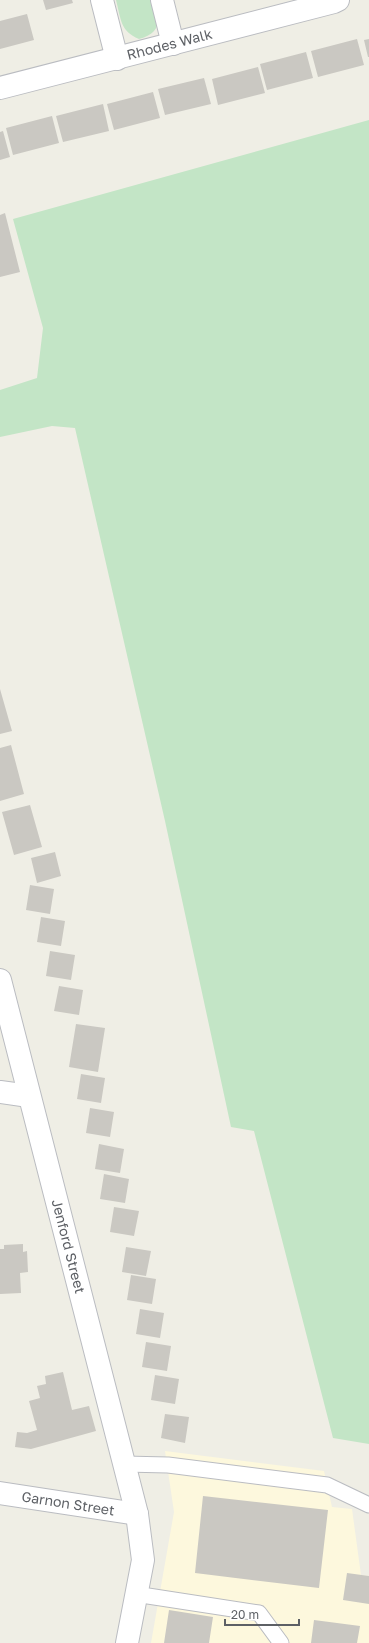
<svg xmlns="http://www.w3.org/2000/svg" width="369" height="1643" font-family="'Golos Text',sans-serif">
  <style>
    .commercial { fill: #fdf8dd }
    .green { fill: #c3e5c6 }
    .building { fill: #cac8c2 }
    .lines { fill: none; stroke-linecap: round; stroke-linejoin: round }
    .service-casing { stroke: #babcc1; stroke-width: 17 }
    .minor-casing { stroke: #babcc1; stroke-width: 24 }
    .service { stroke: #fff; stroke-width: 15 }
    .minor { stroke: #fff; stroke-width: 22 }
    .labels { text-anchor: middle; stroke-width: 3; stroke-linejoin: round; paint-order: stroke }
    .street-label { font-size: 14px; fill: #5d6065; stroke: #fff }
  </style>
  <rect width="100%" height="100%" fill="#efeee5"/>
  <path class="commercial" d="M165,1451L324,1471L332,1507L352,1509L361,1575L369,1576V1643H151L174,1512Z"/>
  <path class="green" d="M116,0H154C159,20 163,32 139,39C120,31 121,19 116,0Z
    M369,120V1444L333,1438L254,1131L231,1127L165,821L75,428L52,426L0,437V390L37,378L43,328L13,219Z"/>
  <path class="building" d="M43,0H72L73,3L46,10Z
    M27,14L34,40L0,49V21Z
    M357,39L364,65L318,77L311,51Z
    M369,39V57H368L364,40Z
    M306,52L313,78L267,90L260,64Z
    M258,67L265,93L218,105L212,79Z
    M204,78L211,104L165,115L158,89Z
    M153,92L160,118L114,130L107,104Z
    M103,104L109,131L63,142L56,116Z
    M52,116L59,143L13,155L6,128Z
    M3,131L10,157L0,160V132Z
    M5,213L20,272L0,277V215Z
    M0,689L12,731L0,734Z
    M11,745L24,794L0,801V748Z
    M30,805L42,847L14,855L2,812Z
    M55,852L61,876L37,883L31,858Z
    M30,885L54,889L50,914L26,910Z
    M41,917L65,921L61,946L37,942Z
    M50,951L75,955L71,980L46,976Z
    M59,986L83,990L79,1015L54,1011Z
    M76,1024L105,1028L98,1072L69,1067Z
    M81,1074L105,1078L101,1103L77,1099Z
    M90,1108L114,1112L110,1137L86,1133Z
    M99,1144L124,1149L120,1173L95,1169Z
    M104,1174L129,1179L125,1203L100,1199Z
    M114,1207L139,1211L134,1236L110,1232Z
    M23,1244V1252L27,1251L28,1272L20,1273L21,1293L0,1294V1249H4V1245Z
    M126,1247L151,1251L146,1276L122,1272Z
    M131,1275L156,1279L152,1304L127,1300Z
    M140,1309L164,1313L160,1338L136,1334Z
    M146,1342L171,1346L167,1371L142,1367Z
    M63,1372L72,1410L89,1406L96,1431L31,1449L15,1447L17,1432L27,1433L37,1430L29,1401L40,1398L37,1386L46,1384L45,1376Z
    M155,1375L179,1379L175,1404L151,1400Z
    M165,1414L189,1417L185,1443L161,1438Z
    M203,1496L328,1510L319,1588L195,1573Z
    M347,1573L369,1576V1604L343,1600Z
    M169,1610L213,1617L209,1643H164Z
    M314,1620L360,1626L357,1643H311Z"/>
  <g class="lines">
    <defs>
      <path id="service" d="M124,1464L168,1465L327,1485L369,1505
        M135,1594L259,1613L281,1643"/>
      <g id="minor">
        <path d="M102,0L117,59"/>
        <path d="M162,0L173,44"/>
        <path id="s1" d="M0,88L334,2L338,0"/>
        <path id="s2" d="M0,980L137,1514L143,1560L127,1643"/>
        <path d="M0,1092L29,1096"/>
        <path id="s3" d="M0,1493L137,1514"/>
      </g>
    </defs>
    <use href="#service" class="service-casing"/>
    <use href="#minor" class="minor-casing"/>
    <use href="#service" class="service"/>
    <use href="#minor" class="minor"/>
  </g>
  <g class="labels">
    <g class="street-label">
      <text dy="5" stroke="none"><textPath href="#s1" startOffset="175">Rhodes Walk</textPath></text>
      <text dy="5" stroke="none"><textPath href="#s2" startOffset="275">Jenford Street</textPath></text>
      <text dy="5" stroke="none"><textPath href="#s3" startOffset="69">Garnon Street</textPath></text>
    </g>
  </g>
  <path d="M225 1619v6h74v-6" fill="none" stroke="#5d6065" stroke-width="2"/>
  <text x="231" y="1619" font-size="12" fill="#5d6065" stroke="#ffffff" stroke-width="3" paint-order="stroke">20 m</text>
</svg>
